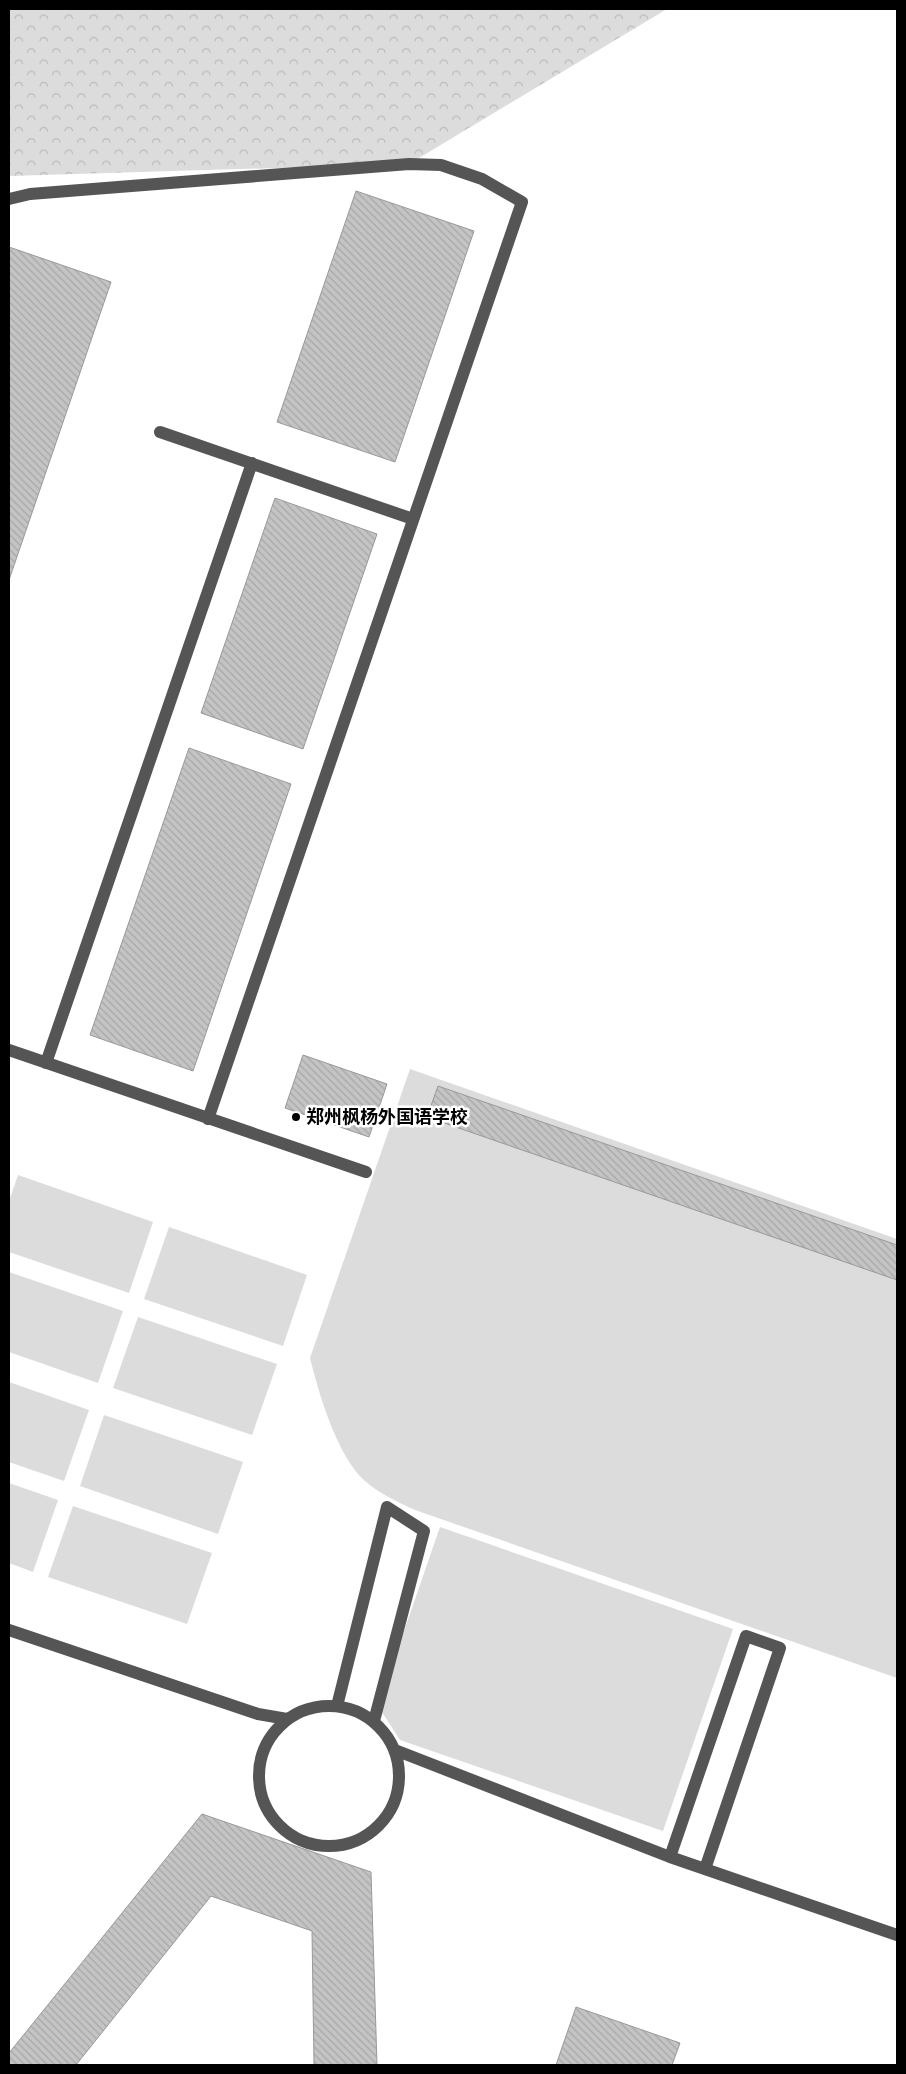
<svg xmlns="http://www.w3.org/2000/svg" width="906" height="2074" font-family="Inter,'Noto Sans SC',sans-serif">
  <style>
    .grass { fill: #dcdcdc }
    .forest { fill: url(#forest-crowns) }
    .building { fill: url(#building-back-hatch); stroke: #999 }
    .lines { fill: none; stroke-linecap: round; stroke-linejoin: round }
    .minor { stroke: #555; stroke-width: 12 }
    .poi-dot { fill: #000; stroke: #fff; stroke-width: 2 }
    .labels { text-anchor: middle; stroke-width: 5; stroke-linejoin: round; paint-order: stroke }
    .poi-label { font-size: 18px; font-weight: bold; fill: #000; stroke: #fff; text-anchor: start }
  </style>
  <defs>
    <pattern id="forest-crowns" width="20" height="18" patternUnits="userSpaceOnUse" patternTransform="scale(1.25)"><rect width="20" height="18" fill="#dcdcdc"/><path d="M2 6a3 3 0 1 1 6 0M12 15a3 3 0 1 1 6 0" fill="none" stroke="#bbb"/></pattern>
    <pattern id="building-back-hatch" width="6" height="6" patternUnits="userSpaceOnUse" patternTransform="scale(1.25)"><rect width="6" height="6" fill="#c4c4c4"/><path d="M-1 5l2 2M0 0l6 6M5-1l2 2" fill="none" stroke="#a7a7a7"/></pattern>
  </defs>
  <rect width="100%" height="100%" fill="#fff"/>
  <path class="grass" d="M410,1069L897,1239V1678L415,1510C398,1502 380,1494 365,1481C337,1456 319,1394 310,1358Z
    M18,1175L153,1222L129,1293L9,1252V1201Z
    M169,1227L307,1275L283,1346L144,1299Z
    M9,1272L123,1311L98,1383L9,1352Z
    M138,1317L277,1364L252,1435L113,1388Z
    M9,1382L89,1410L64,1481L9,1462Z
    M104,1415L243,1462L218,1534L80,1486Z
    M9,1483L58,1500L33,1572L9,1563Z
    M73,1506L212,1553L187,1624L48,1577Z
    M440,1527L733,1629L663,1831L400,1740L378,1706Z"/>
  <path class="forest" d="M9,9H667L409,164L9,176Z"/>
  <path class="building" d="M356,191L474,231L395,462L277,422Z
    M9,247L111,282L9,580Z
    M275,498L377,534L303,749L201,713Z
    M189,748L291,784L193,1071L90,1035Z
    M303,1055L387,1084L369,1137L285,1108Z
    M438,1086L897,1245V1280L427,1117Z
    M202,1814L371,1872L377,2065H314L312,1931L211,1896L76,2065H9V2053Z
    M576,2007L680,2043L672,2065H556Z"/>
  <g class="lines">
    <path class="minor" d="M9,199L30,194L409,164L441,165L482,179L522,202L208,1119
      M160,432L413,519
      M9,1050L366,1172
      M46,1063L252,463
      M9,1630L258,1714L287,1719
      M259 1776a70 70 0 1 1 140 0a70 70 0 1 1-140 0Z
      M337,1706L387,1507L424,1531L374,1721
      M395,1750L670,1857L897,1935
      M670,1857L746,1636L780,1648L705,1869"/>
  </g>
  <circle class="poi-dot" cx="296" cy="1117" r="5"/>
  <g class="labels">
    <g class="poi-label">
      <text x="306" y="1123">郑州枫杨外国语学校</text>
    </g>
  </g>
  <rect width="906" height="2074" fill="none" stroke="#000000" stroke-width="20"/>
</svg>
